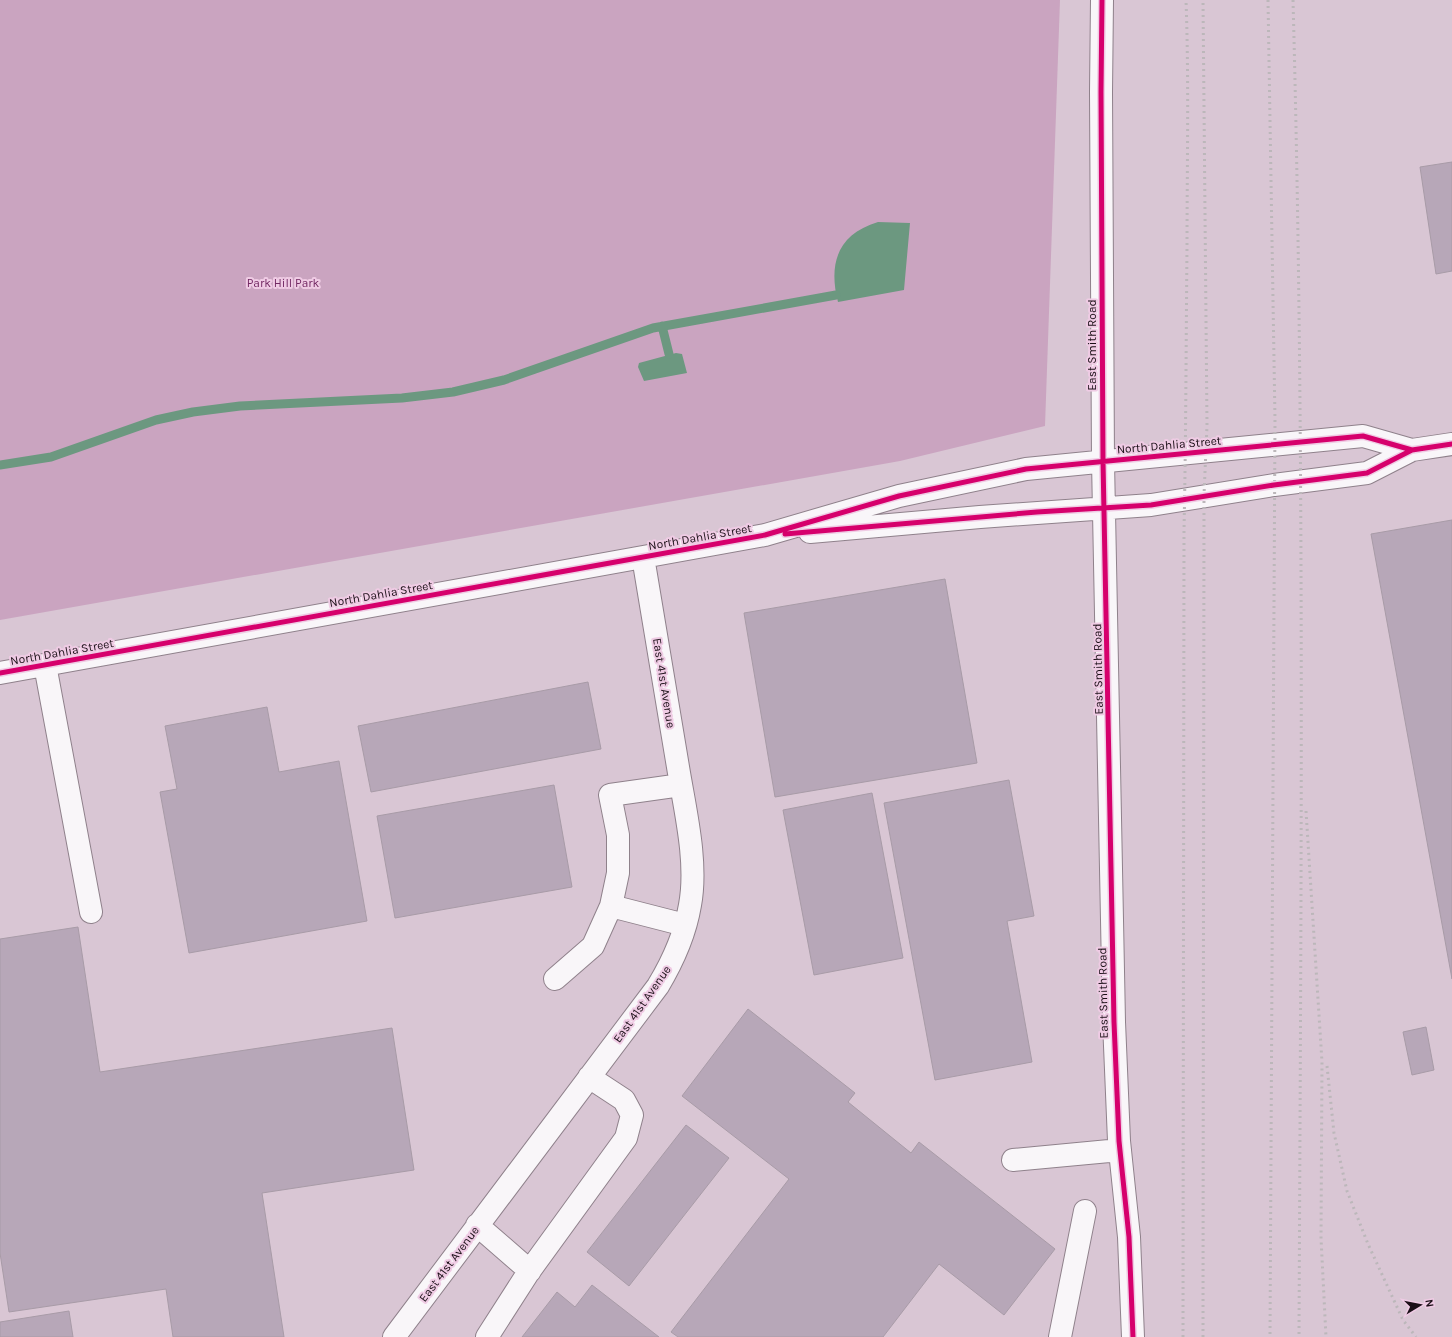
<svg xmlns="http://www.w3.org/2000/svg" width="1452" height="1337" font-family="Karla,sans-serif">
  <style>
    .green { fill: #caa4c0 }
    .water { fill: #6c9880 }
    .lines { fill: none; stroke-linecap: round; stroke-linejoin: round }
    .stream { stroke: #6c9880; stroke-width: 9 }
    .building { fill: #b7a7b8; stroke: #a89ba7 }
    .minor-casing { stroke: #8f818b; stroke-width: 24 }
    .minor { stroke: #f9f6f9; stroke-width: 22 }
    .rail { stroke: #bcb7ba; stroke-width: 3; stroke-dasharray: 2 4; stroke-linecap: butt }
    .cycleway-casing { stroke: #efcbe4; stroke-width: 8 }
    .cycleway { stroke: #d6006c; stroke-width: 5 }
    .labels { text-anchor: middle; stroke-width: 4; stroke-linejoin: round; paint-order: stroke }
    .park-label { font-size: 12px; fill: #722863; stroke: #efcbe4 }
    .street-label { font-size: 12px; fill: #1b0f17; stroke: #efcbe4 }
  </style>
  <rect width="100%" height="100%" fill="#d9c6d4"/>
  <path class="green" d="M0,0H1060L1045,426L900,461L0,620Z"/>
  <path class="water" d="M878,222L910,223L904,290L838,302C828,263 838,234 878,222Z
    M676,353L682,354L687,373L644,381L638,367L639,363Z"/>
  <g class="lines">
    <path class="stream" d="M662,326L669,354
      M0,465L51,457L156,420L193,412L240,406L402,398L453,392L504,380L653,328L836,295"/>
  </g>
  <path class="building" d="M1452,162V271L1436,274L1420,167Z
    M1452,520V979L1371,534Z
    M945,579L977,763L775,797L744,613Z
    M588,682L601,749L371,792L358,726Z
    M267,707L279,772L339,761L367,921L189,953L160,792L177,789L165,726Z
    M1009,780L1034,916L1007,921L1032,1062L935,1080L884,803Z
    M554,785L572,887L395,918L377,816Z
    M872,793L903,958L814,975L783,810Z
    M78,927L100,1072L392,1028L414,1170L262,1193L284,1337H173L166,1289L9,1312L0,1253V939Z
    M748,1009L855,1093L848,1102L911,1153L919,1142L1055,1249L1004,1315L939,1264L883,1337H678L671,1332L789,1179L682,1096Z
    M1426,1027L1434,1070L1412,1075L1403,1032Z
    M686,1125L729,1158L629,1286L587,1252Z
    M592,1285L659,1337H522L557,1292L575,1307Z
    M69,1311L73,1337H0V1322Z"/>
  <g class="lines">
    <defs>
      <path id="minor" d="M1102,0L1101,92L1103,461L1114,1022L1119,1141L1129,1237L1133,1337
        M810,532L980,517L1151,505L1274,485L1367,473L1412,450L1452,444
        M45,665L91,912
        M0,673L765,535L899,496L1026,469L1363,436L1412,450
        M611,906L685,925
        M555,979L593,946L611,906L618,873V835L610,795L681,785
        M1013,1160L1120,1150
        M477,1225L530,1271
        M394,1337L658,986C673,961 685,935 690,905C698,862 685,810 678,767C666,697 654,627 643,557
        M487,1337L528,1273L626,1138L632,1115L624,1100L589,1077
        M1060,1337L1085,1211"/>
    </defs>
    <use href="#minor" class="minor-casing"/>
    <use href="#minor" class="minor"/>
    <path class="rail" d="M1268,0L1275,420L1270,1337
      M1293,0C1305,446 1301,891 1299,1337
      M1306,811L1322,1062L1321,1238L1326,1337
      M1327,1066L1334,1133L1347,1191L1368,1244L1403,1320L1416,1337
      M1183,1337L1184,530C1186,436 1186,342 1187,248C1187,165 1189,83 1186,0
      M1203,1337L1204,495L1207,426L1203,0"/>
    <defs>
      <path id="cycleway" d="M1102,0L1101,92L1103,461L1114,1022L1119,1141L1129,1237L1133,1337
        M785,534L1037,512L1151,505L1274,485L1367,473L1412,450L1452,444
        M0,673L765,535L899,496L1026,469L1363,436L1412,450"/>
    </defs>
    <use href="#cycleway" class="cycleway-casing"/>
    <use href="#cycleway" class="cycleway"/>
  </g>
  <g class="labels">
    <g class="park-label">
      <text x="283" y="287">Park Hill Park</text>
    </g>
    <g class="street-label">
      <text transform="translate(1092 345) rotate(-90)" y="4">East Smith Road</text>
      <text transform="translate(1169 445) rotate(-5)" y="4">North Dahlia Street</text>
      <text transform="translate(700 537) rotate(-10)" y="4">North Dahlia Street</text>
      <text transform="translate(381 594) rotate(-10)" y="4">North Dahlia Street</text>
      <text transform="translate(62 652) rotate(-10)" y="4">North Dahlia Street</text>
      <text transform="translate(1098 669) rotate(-91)" y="4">East Smith Road</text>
      <text transform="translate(664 683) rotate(81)" y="4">East 41st Avenue</text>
      <text transform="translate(1103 993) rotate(-91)" y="4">East Smith Road</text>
      <text transform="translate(642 1004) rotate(-55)" y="4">East 41st Avenue</text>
      <text transform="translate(449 1264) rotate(-53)" y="4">East 41st Avenue</text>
    </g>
  </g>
  <g transform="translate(1420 1305) rotate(80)" stroke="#efcbe4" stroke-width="3" paint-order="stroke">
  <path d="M0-3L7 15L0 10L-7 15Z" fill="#1b0f17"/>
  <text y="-6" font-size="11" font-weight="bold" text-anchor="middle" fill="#1b0f17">N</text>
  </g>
</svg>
